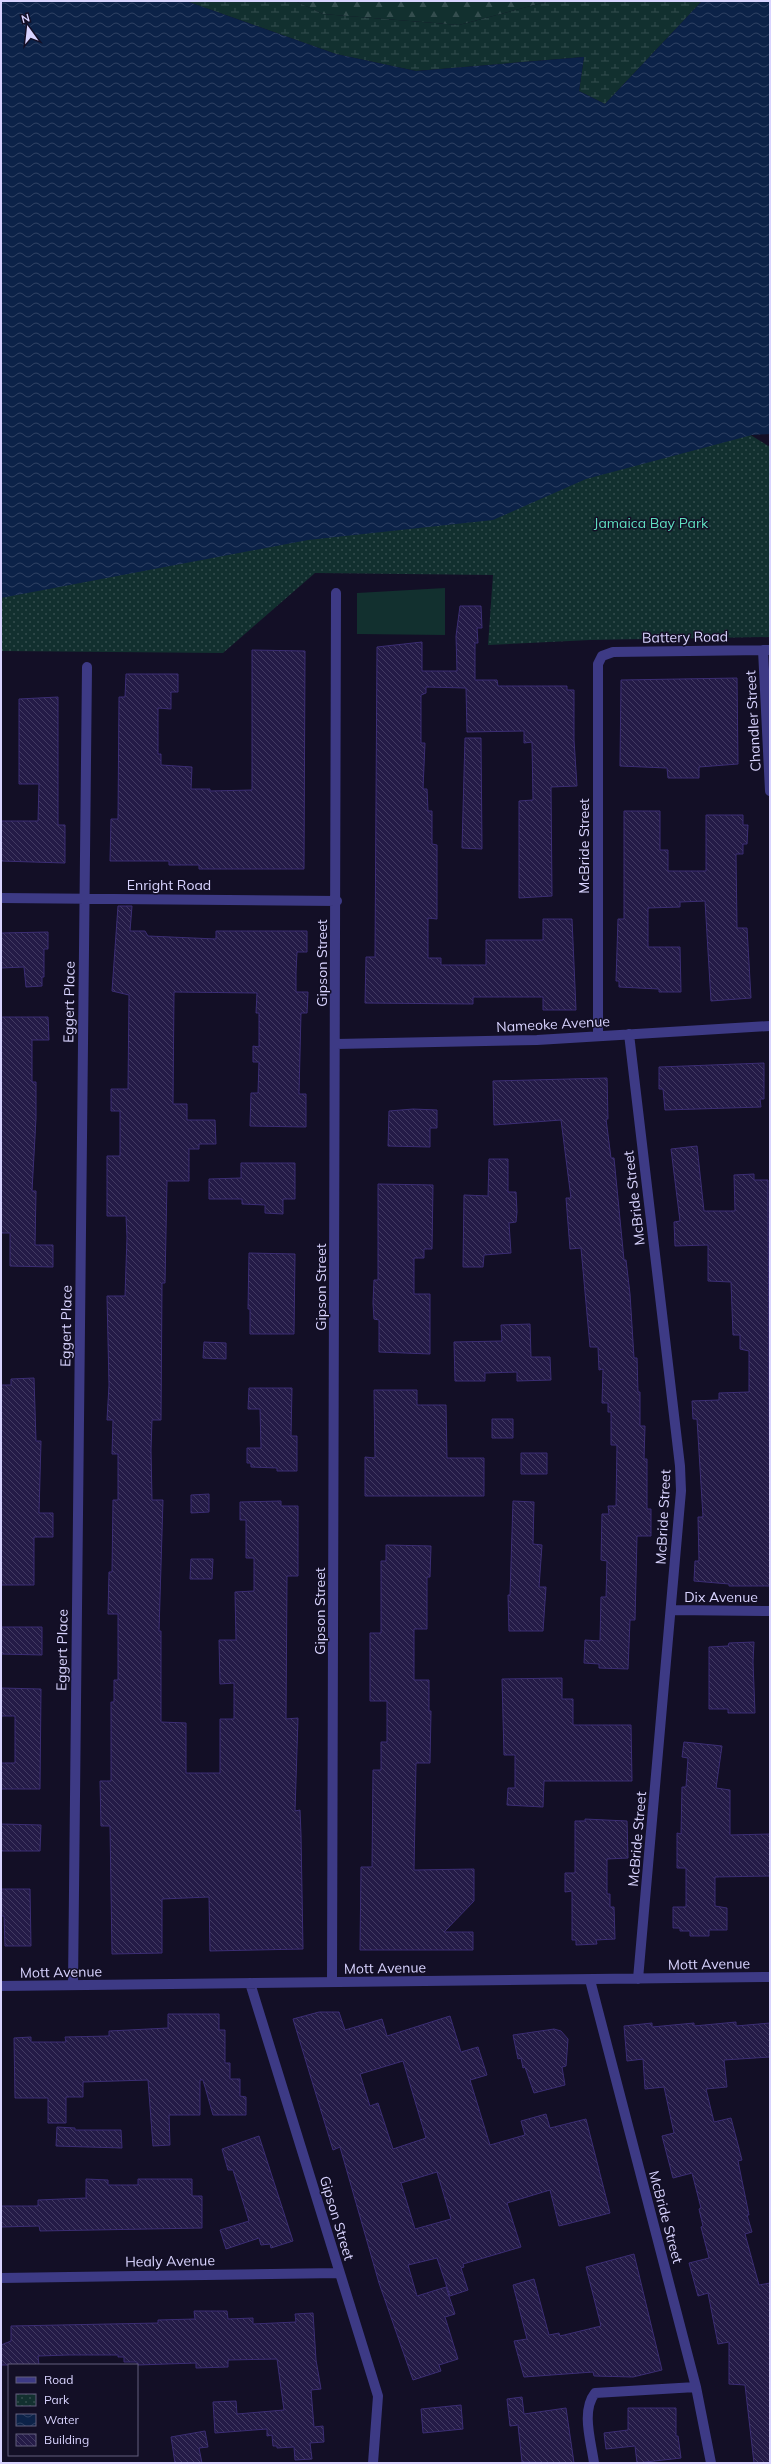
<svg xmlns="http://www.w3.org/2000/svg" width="771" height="2464" font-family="Mulish,sans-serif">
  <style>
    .grass { fill: #12302f }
    .forest { fill: url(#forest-firs) }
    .wetland { fill: url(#wetland-marsh) }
    .park { fill: url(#park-dots) }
    .water { fill: url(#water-waves) }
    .building { fill: url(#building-back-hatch); stroke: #3b2d73; fill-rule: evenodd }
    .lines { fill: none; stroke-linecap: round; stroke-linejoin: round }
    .minor { stroke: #3d3a85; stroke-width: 10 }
    .labels { text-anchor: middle; stroke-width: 3; stroke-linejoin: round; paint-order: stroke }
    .park-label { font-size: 14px; fill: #5fe0c0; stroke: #130f26 }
    .street-label { font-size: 14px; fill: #d9d4ff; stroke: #130f26 }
  </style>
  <defs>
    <pattern id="forest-firs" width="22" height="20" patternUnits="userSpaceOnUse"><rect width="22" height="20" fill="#12302f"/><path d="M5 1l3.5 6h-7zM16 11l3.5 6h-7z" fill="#344d4e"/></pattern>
    <pattern id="wetland-marsh" width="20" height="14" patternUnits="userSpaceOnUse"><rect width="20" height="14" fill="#12302f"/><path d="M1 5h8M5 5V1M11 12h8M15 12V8" fill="none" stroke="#344d4e"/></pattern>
    <pattern id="park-dots" width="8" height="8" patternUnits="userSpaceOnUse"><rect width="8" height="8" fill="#12302f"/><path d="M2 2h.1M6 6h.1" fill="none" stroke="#344d4e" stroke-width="1.8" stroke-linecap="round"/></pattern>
    <pattern id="water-waves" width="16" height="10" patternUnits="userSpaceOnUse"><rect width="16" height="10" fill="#0c2248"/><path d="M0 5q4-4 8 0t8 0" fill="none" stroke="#2f4163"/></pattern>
    <pattern id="building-back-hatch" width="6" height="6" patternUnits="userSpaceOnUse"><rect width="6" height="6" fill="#241b47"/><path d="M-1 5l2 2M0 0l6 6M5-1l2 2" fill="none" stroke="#433b63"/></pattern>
  </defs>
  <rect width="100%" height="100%" fill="#130f26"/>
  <path class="grass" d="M445,588V635L357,634V593Z"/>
  <path class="forest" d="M295,1H549L459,25L323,14Z"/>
  <path class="wetland" d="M186,1H295L323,14L459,25L549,1H702L605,104L579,91L584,57L416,71L336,54Z"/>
  <path class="park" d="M695,401L770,447V637L590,640L488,645L493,575L315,573L223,653L1,651V482Z"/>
  <path class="water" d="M1,1H186L336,54L416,71L584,57L579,91L605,104L702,1H770V434L752,435L586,479L493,520L308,540L1,598Z"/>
  <path class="building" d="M460,606H481L482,628H477L478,643H475V680H497L498,686H567V690H574V740L577,786L551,787L552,896L519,898V801L533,800L532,742L524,743V731L467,732L466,688L426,687V693L421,695V743H425L423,789H427L428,811H432V844L437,845V919L428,918V958H441V965H486V940H543V919H572L576,1010H543V997H473V1004L365,1003L366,957H375L377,647L422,642V671H457L456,636Z
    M252,650L305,651L304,869H199V865H169V861H110L111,819H118L119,697H125L126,674H178V692H171V709L158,708V754H161V765L192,767L191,789H210V791L252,790Z
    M737,678L738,764L699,767V778H668L667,768L620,766L621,680Z
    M58,697V825H65V863L1,861V821H38L39,784H19V699Z
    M465,738H481L482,849L462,848Z
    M624,811H660V850H668V871H706V815H743V825H748L747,844H743V854H736L737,928H747L751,998L711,1001L705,901L680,902V907L648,908V947H680L681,992H659V989L619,987V981H616L618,919H624Z
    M118,906H132L130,931H145L148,936L216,939V931H307V952H297L296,972V992H308L307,1013H301L299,1094H306V1127L250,1126L251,1093H258L259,1062H253V1046L259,1047V1013H256L257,993L174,992L173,1104H187V1120H215L216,1144H199V1149H189V1181H167L165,1283H162L161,1420H152L151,1450L152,1500H163L159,1631H161V1722L186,1723V1773H220V1719H234V1683L220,1684L219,1640H236L235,1592L254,1591V1558H246V1520H240V1502L281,1501V1506H298V1576H287L286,1719L298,1718L295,1811L300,1810L301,1835L303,1949L210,1951L209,1897L162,1899V1953L112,1954L110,1826H101L100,1781H111V1702H114V1680H118V1614H108L109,1572H112L113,1500H118V1454H112L113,1420H107L109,1385L107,1296H125L127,1237L126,1216H107V1156H120V1111H111V1089H128L129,995L112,991Z
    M48,932V949H44V977H42V986L26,987L24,967L1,968V933Z
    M1,1017H48L49,1040H32V1082H36V1118L32,1191H36L35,1245H53V1267L10,1266V1233H1Z
    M764,1063V1099H760L761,1107L665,1110L663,1089H659V1067Z
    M607,1078L608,1119H606L611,1158H614L624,1260H626L630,1294L634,1358H637L638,1392H640V1426H645L644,1459H647V1509H651V1536H637L635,1620H630L628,1669L599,1668V1664L584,1663L585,1640L600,1641L601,1597H606L607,1561L601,1560L602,1514H609L608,1506H616L617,1445H611V1412H608V1403H602L603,1369L599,1370L598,1347H590L581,1248L570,1249L566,1198H571L561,1120L494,1125L493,1081Z
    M413,1109L437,1110V1128H430V1147L388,1146L389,1111Z
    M697,1146L704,1211H735L734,1175L754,1174V1180H768L770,1586H729V1584L694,1581L695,1561H699L698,1517H703L697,1419H693L692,1401L719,1400V1393L749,1392V1351L740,1349V1335H733L731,1282L708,1281V1245L675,1246L674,1222L680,1221L671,1149Z
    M489,1159H508V1192H516L517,1212L516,1222L509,1223L511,1253L484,1255L483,1267H463L464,1195L488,1196Z
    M241,1163H295V1199H283V1214L265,1213V1205L242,1204V1199H209V1179L241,1178Z
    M378,1184L433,1185L432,1249H424V1258H414V1294H430V1354L379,1352V1320L374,1319L373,1303L374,1280H378Z
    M249,1253L295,1254L294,1334H250V1309H248Z
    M530,1324L531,1357H550L551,1380L517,1381V1372L485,1373V1381H455L454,1342L502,1341L501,1325Z
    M204,1342L226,1343V1359L203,1358Z
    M34,1378L36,1441H41L39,1513H53V1537H34V1585H1V1385H11V1379Z
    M249,1388H292L291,1436H297V1471H277V1468L251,1467V1463H247V1448H261L260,1409H248Z
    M374,1390H417V1405H446L447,1458H484V1496H365V1457L375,1458Z
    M492,1419H513V1438H492Z
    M521,1453H547V1474H521Z
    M209,1494V1512L191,1513V1495Z
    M513,1501L534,1502L533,1544L542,1545L539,1587H546L543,1631H509L508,1595H510Z
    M386,1545L431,1546L430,1577H427V1629H414V1680H429V1711H431L430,1763H416L414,1870L474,1869V1901L444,1932H473V1950H360L361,1867H372L373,1770H381V1742H387V1701H370V1633H381V1561H386Z
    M191,1559H213L212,1579H190Z
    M1,1627H42V1655L1,1654Z
    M754,1642L753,1662L755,1713H728V1709H709V1647L728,1646L729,1643Z
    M562,1678V1699H573V1725H631L632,1781H544L543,1807L507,1805L508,1788H515V1755H504L502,1679Z
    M1,1688L41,1689L40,1789H1V1763H15V1716H1Z
    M684,1742L722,1746L716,1788L730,1790V1835L770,1834V1876L715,1877V1906L727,1908V1930H709V1936H690V1931H680V1928H673V1907H686V1868H677V1833L681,1834L682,1787H686L688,1758L682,1757Z
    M585,1819L627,1821L628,1858L607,1859V1894H610V1907H614L615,1939L596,1940L597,1944L576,1945V1940H572V1891L565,1892V1873H575V1821H585Z
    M1,1824L41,1825L40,1851H1Z
    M1,1889H30L31,1946H5L4,1916H1Z
    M319,2012H339L345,2030L382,2019L387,2036L450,2016L461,2052L478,2047L487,2075L470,2080L490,2145L525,2135L521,2121L546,2114L550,2128L586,2119L610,2213L559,2226L550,2190L507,2203L521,2247L463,2264L464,2267L461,2268L468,2290L450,2296L437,2258L408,2265L417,2296L446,2287L455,2314L445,2317L458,2359L439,2365L441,2371L413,2380L379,2283L340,2147L333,2150L293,2019ZM403,2061L426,2138L393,2149L378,2103L370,2106L360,2074ZM437,2172L451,2219L415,2229L401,2183Z
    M168,2014H219V2030H225V2063H230V2079H240V2096L246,2097V2115H213L203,2080H200V2115H169L170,2145L153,2146L148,2080L83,2082V2097H66V2123H48V2098H15L14,2038L31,2037V2042H66L65,2037L109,2036V2031L168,2028Z
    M736,2022V2026L770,2023V2057L724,2060L727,2087L706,2089L714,2122L731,2118L742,2160L738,2161L749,2215H747L752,2232L745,2234L759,2285L770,2283V2463H754L745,2385L729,2384V2342L718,2344L708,2293L698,2296L689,2263L709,2258L701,2227L703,2226L699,2209L701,2208L692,2173L673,2178L662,2136L674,2133L664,2087L645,2089L643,2059L627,2061L624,2026L652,2023V2027L694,2023V2026Z
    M554,2029L561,2031L568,2039L566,2066L562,2067L565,2085L534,2093L525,2067L523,2068L521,2058L518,2059L513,2035Z
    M57,2127L75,2128V2130H121L122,2148L56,2146Z
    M259,2136L293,2241L271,2248L270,2244L261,2245L259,2238L226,2249L220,2230L249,2221L233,2170H228L222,2149Z
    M86,2179L108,2180V2185H138V2179H192V2196H202V2228L40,2231L39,2226L1,2227V2206H38V2200L86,2198Z
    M634,2254L662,2370L633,2377L594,2376L593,2372L524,2377L514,2341L527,2339L513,2285L534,2279L549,2335L559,2333L560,2336L601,2326L586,2267Z
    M194,2311H227L228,2319L253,2318V2324L296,2322L295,2314L313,2313L316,2360L321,2389L311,2390L314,2427L323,2426L324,2442L310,2443L312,2459L295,2460L294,2447L277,2448V2446H273L272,2435L267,2436V2429L215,2433L213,2402L236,2401L237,2414L284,2410L277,2359L228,2360V2367L196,2368V2363L137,2365V2362H124V2357H118V2355H68L38,2356L39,2365H1V2345L11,2341V2326L158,2323V2320L195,2319Z
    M522,2397L524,2414L566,2408L574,2463L522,2462L518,2425L510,2426L507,2399Z
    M461,2405L463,2429L423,2433L421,2409Z
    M628,2408H676V2436H678L681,2458L637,2463L635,2446L606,2449L604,2433L628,2430Z
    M205,2431L208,2447L199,2448L202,2463H175L171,2437Z"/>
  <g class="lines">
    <path class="minor" d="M763,650L770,791
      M1,898L337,901
      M629,1034L680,1466L681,1491L638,1979
      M598,1036V664L602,656L613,652L770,650
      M336,1044L537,1040L770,1026
      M671,1610L770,1611
      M590,1980L696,2387L711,2463
      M332,1982L336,593
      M250,1983L378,2396L373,2463
      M73,1985L87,667
      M1,1986L770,1977
      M1,2278L339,2273
      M594,2463C591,2441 581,2411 595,2393L696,2387"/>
  </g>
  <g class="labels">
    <g class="park-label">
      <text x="651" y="528">Jamaica Bay Park</text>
    </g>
    <g class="street-label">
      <text transform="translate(685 637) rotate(-1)" y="5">Battery Road</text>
      <text transform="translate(753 721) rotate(-93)" y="5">Chandler Street</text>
      <text transform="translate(584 846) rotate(-90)" y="5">McBride Street</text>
      <text x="169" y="890">Enright Road</text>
      <text transform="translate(322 963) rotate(-90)" y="5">Gipson Street</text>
      <text transform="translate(69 1002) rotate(-89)" y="5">Eggert Place</text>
      <text transform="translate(553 1024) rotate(-3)" y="5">Nameoke Avenue</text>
      <text transform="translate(634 1198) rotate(-97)" y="5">McBride Street</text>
      <text transform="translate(321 1287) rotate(-90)" y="5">Gipson Street</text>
      <text transform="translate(66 1326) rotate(-89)" y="5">Eggert Place</text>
      <text transform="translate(663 1517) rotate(-87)" y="5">McBride Street</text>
      <text x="721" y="1602">Dix Avenue</text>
      <text transform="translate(320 1611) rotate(-90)" y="5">Gipson Street</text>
      <text transform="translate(62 1650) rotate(-89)" y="5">Eggert Place</text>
      <text transform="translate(637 1839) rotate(-85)" y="5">McBride Street</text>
      <text transform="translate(709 1964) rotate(-1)" y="5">Mott Avenue</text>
      <text transform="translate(385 1968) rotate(-1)" y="5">Mott Avenue</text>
      <text transform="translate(61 1972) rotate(-1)" y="5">Mott Avenue</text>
      <text transform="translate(666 2217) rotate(75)" y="5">McBride Street</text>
      <text transform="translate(337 2218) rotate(73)" y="5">Gipson Street</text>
      <text transform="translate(170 2261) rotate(-1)" y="5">Healy Avenue</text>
    </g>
  </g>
  <rect width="771" height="2464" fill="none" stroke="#d9d4ff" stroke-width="4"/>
  <rect x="8" y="2364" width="130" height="92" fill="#130f26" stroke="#625e7d"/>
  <rect x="16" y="2377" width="20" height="6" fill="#3d3a85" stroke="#625e7d"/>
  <text x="44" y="2384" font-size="12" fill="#d9d4ff">Road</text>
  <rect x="16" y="2394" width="20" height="12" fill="url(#park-dots)" stroke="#625e7d"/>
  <text x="44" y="2404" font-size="12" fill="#d9d4ff">Park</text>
  <rect x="16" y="2414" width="20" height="12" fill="url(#water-waves)" stroke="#625e7d"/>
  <text x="44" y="2424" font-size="12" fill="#d9d4ff">Water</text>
  <rect x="16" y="2434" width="20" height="12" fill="url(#building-back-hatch)" stroke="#625e7d"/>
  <text x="44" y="2444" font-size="12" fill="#d9d4ff">Building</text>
  <g transform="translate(28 28) rotate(345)" stroke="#130f26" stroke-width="3" paint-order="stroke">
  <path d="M0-3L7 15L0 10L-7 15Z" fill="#d9d4ff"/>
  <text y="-6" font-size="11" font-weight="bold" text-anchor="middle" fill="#d9d4ff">N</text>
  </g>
</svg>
